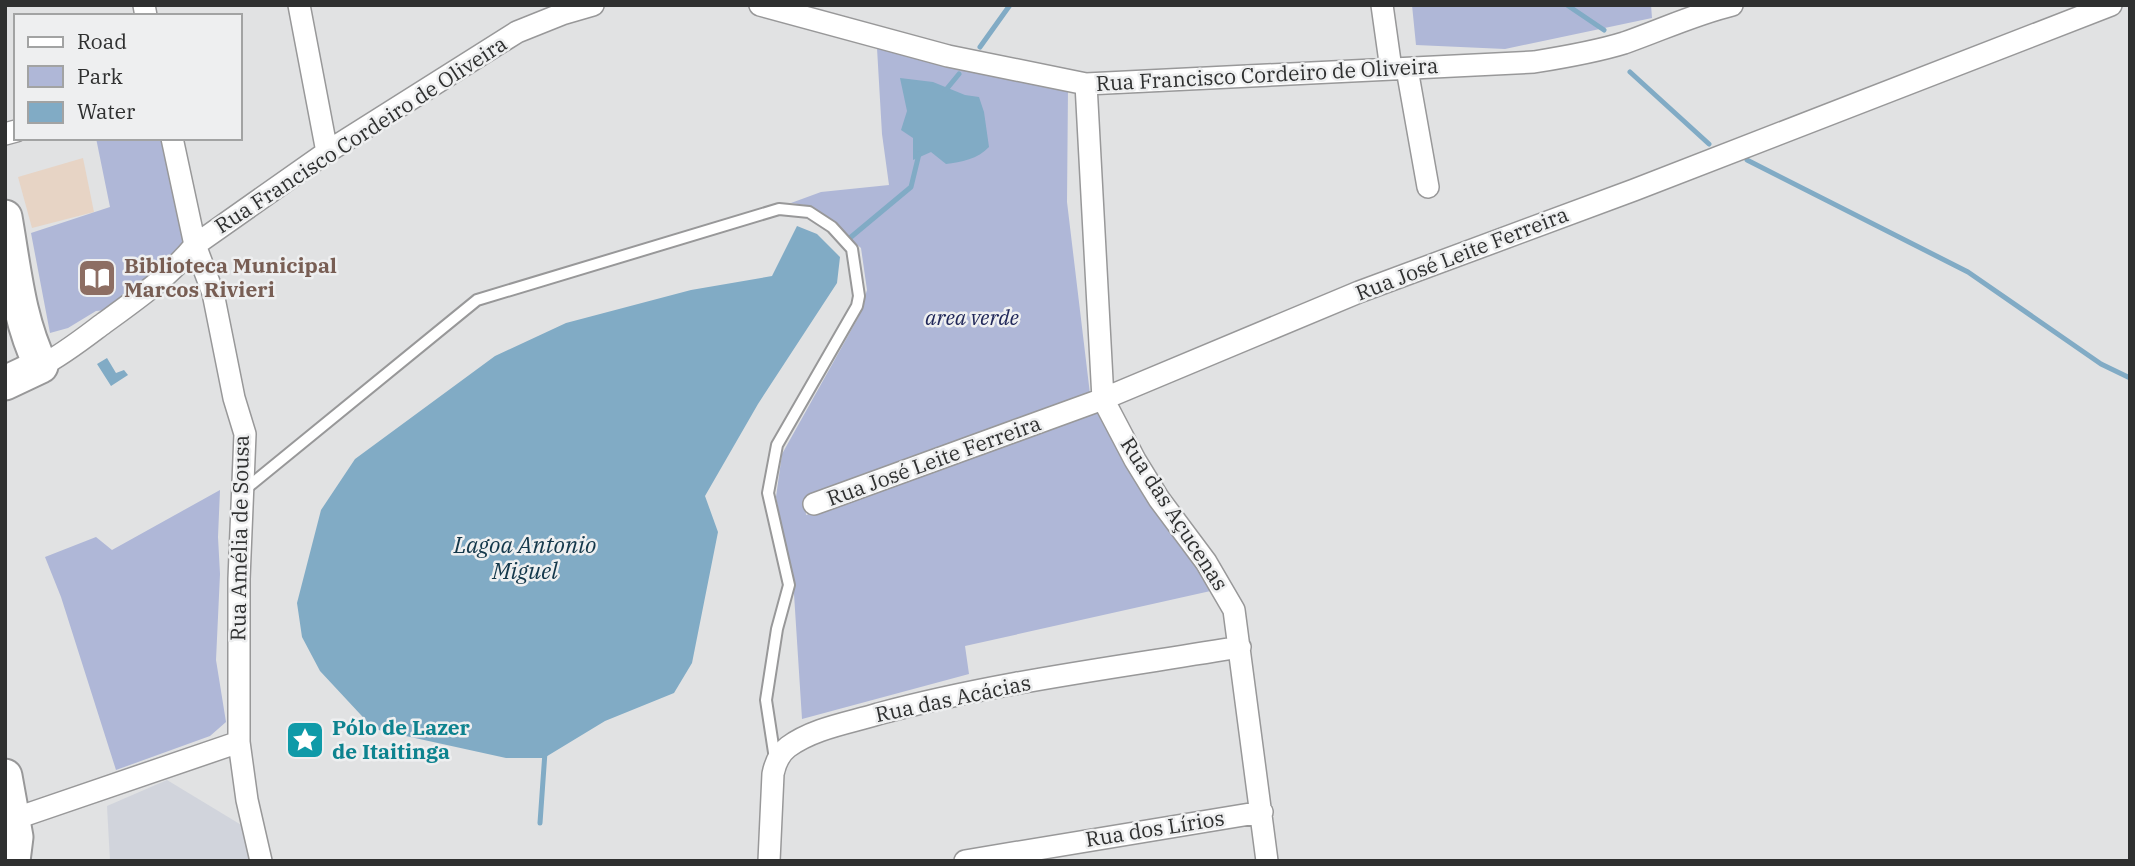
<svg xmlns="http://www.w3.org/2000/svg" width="2135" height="866" font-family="'IBM Plex Serif',serif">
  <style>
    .commercial { fill: #e7d4c5 }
    .built { fill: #d1d4dc }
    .green { fill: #afb7d7 }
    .water { fill: #81abc5 }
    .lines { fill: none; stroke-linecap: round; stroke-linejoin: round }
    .stream { stroke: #81abc5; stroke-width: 5 }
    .lane-casing { stroke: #989899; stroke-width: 14 }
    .street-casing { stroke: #989899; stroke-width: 24 }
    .primary-casing { stroke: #989899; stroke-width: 37 }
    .lane { stroke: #fff; stroke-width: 10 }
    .street { stroke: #fff; stroke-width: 21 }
    .primary { stroke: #fff; stroke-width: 33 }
    .labels { text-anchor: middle; stroke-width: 5; stroke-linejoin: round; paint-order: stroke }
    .street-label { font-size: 21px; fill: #2f3030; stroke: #eeeff0 }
    .education-label { font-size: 21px; font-weight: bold; fill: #785e54; stroke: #eeeff0; text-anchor: start }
    .park-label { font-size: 21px; font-style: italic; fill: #202759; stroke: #eeeff0 }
    .culture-label { font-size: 21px; font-weight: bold; fill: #0d838f; stroke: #eeeff0; text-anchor: start }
    .water-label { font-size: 23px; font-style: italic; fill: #13374a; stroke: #eeeff0 }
  </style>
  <rect width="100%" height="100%" fill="#e1e2e3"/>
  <path class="commercial" d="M83,158L94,212L32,228L18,177Z"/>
  <path class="built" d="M167,780L243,826L250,861H110L107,806Z"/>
  <path class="green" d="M1412,5H1651L1652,18L1505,49L1416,45Z
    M877,48L1068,88L1067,202L1090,394L805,497L806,515L1098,410L1215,590L965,646L969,674L802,719L794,594L776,497L782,454L858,318L867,290L861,248L812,206L791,203L821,192L889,185L882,134Z
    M96,138H162L188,238L146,283L117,309L96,311L68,328L50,333L31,233L110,207Z
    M220,490L218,537L220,574L216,660L226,722L210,736L116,770L61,597L45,557L96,537L112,550Z"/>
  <path class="water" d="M900,78L933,82L965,95L979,97L984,112L989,147C978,159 961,162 946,164L931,152L913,160V138L901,130L907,111Z
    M797,226L817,234L840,257L837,283L758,404L705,496L718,532L692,663L674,693L605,721L544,758H506L374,729L320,671L302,637L297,603L321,510L355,459L495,356L566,323L691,290L772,276Z
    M107,358L116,373L124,370L128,375L111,386L97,364Z"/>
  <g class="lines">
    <path class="stream" d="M1567,5L1604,30
      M980,47L1010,5
      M1630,72L1709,144
      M945,91L959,74
      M1747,160L1968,272L2101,364L2130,378
      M851,237L911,187L919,154
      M540,823L545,752"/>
    <defs>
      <path id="lane" d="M243,491L477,300L779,209L809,212L832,227L852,249L859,296L857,306L777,445L768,493L789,585L777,629L766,700L775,759"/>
      <path id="street" d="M144,5L146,16
        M299,5L327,152
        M760,5L948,56L1086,84L1534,62C1565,57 1595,52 1624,43C1661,30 1695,14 1732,5
        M1382,5L1391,69
        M1407,69L1428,187
        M1086,84L1103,399L1135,460L1159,499L1206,562L1234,610L1267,861
        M5,134L16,131
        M172,138L195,245L213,293L234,398L245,434L239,579V742L247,800L261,861
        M41,366C64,354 84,338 104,323C137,299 170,276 195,245L327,152L517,32L562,14L593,5
        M814,504L1103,399L1359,292L1634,190L2111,5
        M5,822L239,742
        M769,861L773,774C775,764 780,753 788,747C814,728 849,723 878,714C996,682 1119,667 1240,647
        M965,861L1262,812"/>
      <path id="primary" d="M5,217C14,267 18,319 41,366L5,383
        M5,776L16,837L13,861"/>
    </defs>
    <use href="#lane" class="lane-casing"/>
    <use href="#street" class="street-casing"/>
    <use href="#primary" class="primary-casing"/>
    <use href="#lane" class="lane"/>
    <use href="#street" class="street"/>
    <use href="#primary" class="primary"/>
  </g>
  <defs>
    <symbol id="library-square" viewBox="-11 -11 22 22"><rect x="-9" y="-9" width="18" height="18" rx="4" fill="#8d6e63" stroke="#eeeff0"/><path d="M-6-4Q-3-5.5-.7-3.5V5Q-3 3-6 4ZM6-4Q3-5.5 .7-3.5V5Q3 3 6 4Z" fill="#fff"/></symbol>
    <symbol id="sight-square" viewBox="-11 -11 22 22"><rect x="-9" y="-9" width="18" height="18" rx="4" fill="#0f9aa8" stroke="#eeeff0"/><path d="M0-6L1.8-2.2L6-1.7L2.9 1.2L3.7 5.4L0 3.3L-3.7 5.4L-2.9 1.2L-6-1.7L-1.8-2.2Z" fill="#fff"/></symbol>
  </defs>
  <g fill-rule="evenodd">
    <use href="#library-square" x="75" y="256" width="44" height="44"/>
    <use href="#sight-square" x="283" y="718" width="44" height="44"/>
  </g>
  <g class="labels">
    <g class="street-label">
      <text transform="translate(1267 75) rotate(-3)" y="7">Rua Francisco Cordeiro de Oliveira</text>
      <text transform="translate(361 135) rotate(-33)" y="7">Rua Francisco Cordeiro de Oliveira</text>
      <text transform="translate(1462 254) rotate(-21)" y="7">Rua José Leite Ferreira</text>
      <text transform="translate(934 461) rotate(-20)" y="7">Rua José Leite Ferreira</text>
      <text transform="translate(1174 514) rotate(57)" y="7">Rua das Açucenas</text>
      <text transform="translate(240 538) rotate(-89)" y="7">Rua Amélia de Sousa</text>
      <text transform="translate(953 699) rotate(-12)" y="7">Rua das Acácias</text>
      <text transform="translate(1155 829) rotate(-9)" y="7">Rua dos Lírios</text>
    </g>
    <g class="education-label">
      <text x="124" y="273">Biblioteca Municipal<tspan x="124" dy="24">Marcos Rivieri</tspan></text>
    </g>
    <g class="park-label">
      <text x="972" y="325">area verde</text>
    </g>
    <g class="culture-label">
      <text x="332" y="735">Pólo de Lazer<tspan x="332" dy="24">de Itaitinga</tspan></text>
    </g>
    <g class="water-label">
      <text x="525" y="553">Lagoa Antonio<tspan x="525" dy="26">Miguel</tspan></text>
    </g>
  </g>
  <rect width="2135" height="866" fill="none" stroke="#2f3030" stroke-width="14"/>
  <rect x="14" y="14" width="228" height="126" fill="#eeeff0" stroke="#a2a3a3" stroke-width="2"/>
  <rect x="28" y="37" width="35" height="10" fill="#ffffff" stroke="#a2a3a3" stroke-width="2"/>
  <text x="77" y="49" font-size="21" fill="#2f3030">Road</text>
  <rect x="28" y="66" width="35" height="21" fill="#afb7d7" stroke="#a2a3a3" stroke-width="2"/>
  <text x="77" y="84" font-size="21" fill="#2f3030">Park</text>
  <rect x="28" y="102" width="35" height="21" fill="#81abc5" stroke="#a2a3a3" stroke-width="2"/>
  <text x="77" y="119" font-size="21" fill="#2f3030">Water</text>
</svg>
